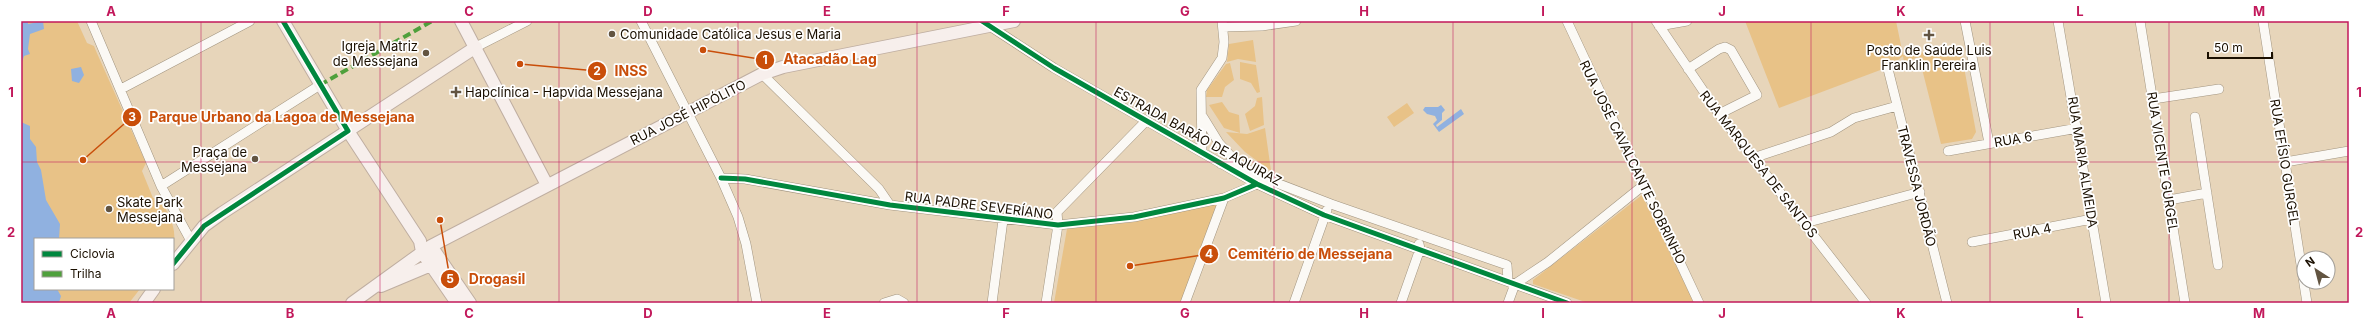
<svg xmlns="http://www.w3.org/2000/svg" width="2370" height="324" font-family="Inter,sans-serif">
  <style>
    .green { fill: #e8c287 }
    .water { fill: #90b1e0 }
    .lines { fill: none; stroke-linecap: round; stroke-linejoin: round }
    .minor-casing { stroke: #a29580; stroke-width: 10 }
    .major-casing { stroke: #bfaea1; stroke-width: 14 }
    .minor { stroke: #fbf9f5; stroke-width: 9 }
    .major { stroke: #f7efec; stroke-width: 12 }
    .quiet { stroke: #4fa03c; stroke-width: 4; stroke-dasharray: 8 4; stroke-linecap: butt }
    .cycleway-casing { stroke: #fff; stroke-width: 8 }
    .cycleway { stroke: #00873e; stroke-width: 5 }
    .grid { fill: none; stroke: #c2185b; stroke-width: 1; stroke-opacity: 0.55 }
    .poi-dot { fill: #625441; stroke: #fff; stroke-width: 1.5 }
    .labels { text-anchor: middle; stroke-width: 3.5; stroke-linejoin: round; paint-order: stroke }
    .poi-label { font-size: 13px; fill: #1a0f00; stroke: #fff; text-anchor: start }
    .street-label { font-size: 13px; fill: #1a0f00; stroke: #fff }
    .leader { fill: none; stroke: #c94e0a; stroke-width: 1.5 }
    .callout-dot { fill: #c94e0a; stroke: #fff; stroke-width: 1.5 }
    .mark-label { font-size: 12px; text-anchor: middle; font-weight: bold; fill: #fff }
    .callout-label { font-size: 14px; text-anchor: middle; font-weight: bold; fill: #c94e0a; stroke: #fff; stroke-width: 3.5; stroke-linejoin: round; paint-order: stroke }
    .neatline { fill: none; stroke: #c2185b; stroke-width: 1.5 }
    .grid-label { font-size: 13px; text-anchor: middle; font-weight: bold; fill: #c2185b }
  </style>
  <rect width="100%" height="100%" fill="#e7d5ba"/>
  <path class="green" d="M21,21H77L87,43L94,46L96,51L146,163L142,171L153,198H160C168,214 178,228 173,246V239H35V289H140L129,303H21Z
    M1745,21H1896L1903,55L1951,49L1961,51L1976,132L1972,139L1941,144L1919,57L1904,62L1903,56L1891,66L1779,108Z
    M1253,40L1256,62L1238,59L1227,62L1229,44Z
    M1240,62L1256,65L1260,92L1257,93L1251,83L1240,79Z
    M1230,63L1234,80L1225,87L1222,97H1206L1207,90L1226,64Z
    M1262,97L1264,125L1250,131L1245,114L1255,106L1257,98Z
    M1222,102L1229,112L1239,115L1240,133L1224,128L1209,105Z
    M1407,103L1414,113L1394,127L1387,117Z
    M1265,128L1271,171L1245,152L1226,132L1247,134Z
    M1642,195L1694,303H1588L1533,284V280Z
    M1226,200L1185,303H1054L1067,229L1134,222Z"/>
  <path class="water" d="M21,21H28V24L43,21L44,29L30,34L28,49L30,54L24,56L21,65Z
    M81,67L84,75L79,83L72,81L71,69Z
    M1441,105L1445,110L1442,113V120L1436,125L1437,127L1461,109L1464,114L1439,132L1433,124L1437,120L1435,116L1427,114L1423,110L1425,107H1438Z
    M21,122L30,126V139L36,147L37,162L41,170L46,200L60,224L59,239H35V289H57L61,296L59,303H21Z"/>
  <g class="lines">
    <defs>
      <path id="minor" d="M91,21L161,186L191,241
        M641,21L721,178L738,217L746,244L757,303
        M982,21L1054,68L1257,184L1324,215L1567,303
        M1567,21L1699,303
        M1656,21L1719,114L1866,303
        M1965,21L1989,143
        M2058,21L2106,303
        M2140,21L2185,303
        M2263,21L2307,303
        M1659,26L1687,21
        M1223,27L1262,26L1296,21
        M476,47L527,21
        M1688,69L1719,49L1725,47L1731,50L1757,95L1719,114
        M1888,69L1947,303
        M762,74L879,189L890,205
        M121,89L250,21
        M2153,99L2219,89
        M1203,117L1219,143L1238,164
        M2195,117L2218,265
        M1948,151L2078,128
        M1202,152L1201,90L1222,58L1224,42L1222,21
        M1753,158L1831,132L1854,118L1897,106
        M2285,162L2349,151
        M1221,164H1238L1261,177L1331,204L1507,265L1508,281
        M721,178L745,179L890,205L1058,225L1134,217L1224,198L1257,184
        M161,186L320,85
        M2169,200L2207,193
        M1805,223L1920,192
        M1972,242L2092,219
        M884,303L897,299L904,303
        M992,303L1003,220
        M1046,303L1058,225L1057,212L1146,121
        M1185,303L1224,198
        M1294,303L1327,210
        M1401,303L1420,249L1419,244
        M1508,303L1515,284L1548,262L1645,184"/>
      <path id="major" d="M283,21L348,131L420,241L422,252L457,303
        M461,21L547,185
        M431,246L470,303
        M173,264L204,226L222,213L476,47
        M381,286L431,265
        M144,303L154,289
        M352,303L431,246L762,74L783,67L1014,21"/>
    </defs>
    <use href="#minor" class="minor-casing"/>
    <use href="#major" class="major-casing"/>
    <use href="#minor" class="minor"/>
    <use href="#major" class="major"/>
    <path class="quiet" d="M320,85L432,21"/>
    <defs>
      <path id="cycleway" d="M982,21L1054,68L1257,184L1324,215L1567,303
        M721,178L745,179L890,205L1058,225L1134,217L1224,198L1257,184
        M173,264L204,226L348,131L283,21"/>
    </defs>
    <use href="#cycleway" class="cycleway-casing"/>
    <use href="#cycleway" class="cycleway"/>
  </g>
  <path class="grid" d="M201,21V303M380,21V303M559,21V303M738,21V303M917,21V303M1096,21V303M1274,21V303M1453,21V303M1632,21V303M1811,21V303M1990,21V303M2169,21V303M21,162H2349"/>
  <g class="poi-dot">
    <circle cx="612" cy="34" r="4"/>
    <path d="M1927 29h4v4h4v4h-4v4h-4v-4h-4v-4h4z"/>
    <circle cx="426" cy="53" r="4"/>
    <path d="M454 86h4v4h4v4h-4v4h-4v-4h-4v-4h4z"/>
    <circle cx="255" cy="159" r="4"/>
    <circle cx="109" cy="209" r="4"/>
  </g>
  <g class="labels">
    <g class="poi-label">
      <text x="620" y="39">Comunidade Católica Jesus e Maria</text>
      <text x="418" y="51" text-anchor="end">Igreja Matriz<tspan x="418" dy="15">de Messejana</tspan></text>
      <text x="1929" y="55" text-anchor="middle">Posto de Saúde Luis<tspan x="1929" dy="15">Franklin Pereira</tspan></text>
      <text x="465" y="97">Hapclínica - Hapvida Messejana</text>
      <text x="247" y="157" text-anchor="end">Praça de<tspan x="247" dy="15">Messejana</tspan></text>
      <text x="117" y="207">Skate Park<tspan x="117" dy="15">Messejana</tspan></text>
    </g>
    <g class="street-label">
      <text transform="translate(688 112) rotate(-27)" y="5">RUA JOSÉ HIPÓLITO</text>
      <text transform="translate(1198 136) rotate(29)" y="5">ESTRADA BARÃO DE AQUIRAZ</text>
      <text transform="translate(2013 139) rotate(-10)" y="5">RUA 6</text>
      <text transform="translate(1633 162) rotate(64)" y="5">RUA JOSÉ CAVALCANTE SOBRINHO</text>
      <text transform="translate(2083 162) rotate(81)" y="5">RUA MARIA ALMEIDA</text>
      <text transform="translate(2163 162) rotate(81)" y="5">RUA VICENTE GURGEL</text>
      <text transform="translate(2285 162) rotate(81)" y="5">RUA EFÍSIO GURGEL</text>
      <text transform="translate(1759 164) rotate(52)" y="5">RUA MARQUESA DE SANTOS</text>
      <text transform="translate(1917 186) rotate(76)" y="5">TRAVESSA JORDÃO</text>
      <text transform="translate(979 205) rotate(7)" y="5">RUA PADRE SEVERÍANO</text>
      <text transform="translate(2032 231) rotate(-11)" y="5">RUA 4</text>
    </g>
  </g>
  <path class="leader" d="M703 50L765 60M520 64L597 71M83 160L132 117M1130 266L1209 254M440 220L450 279"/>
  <g class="callout-dot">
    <circle cx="703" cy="50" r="4"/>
    <circle cx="520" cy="64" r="4"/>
    <circle cx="83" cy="160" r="4"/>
    <circle cx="1130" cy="266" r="4"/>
    <circle cx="440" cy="220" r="4"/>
    <circle cx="765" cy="60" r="10"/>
    <circle cx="597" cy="71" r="10"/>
    <circle cx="132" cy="117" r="10"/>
    <circle cx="1209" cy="254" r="10"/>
    <circle cx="450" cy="279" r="10"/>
  </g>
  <g class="mark-label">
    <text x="765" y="64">1</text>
    <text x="597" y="75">2</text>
    <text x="132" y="121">3</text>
    <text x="1209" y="258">4</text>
    <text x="450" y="283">5</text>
  </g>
  <g class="callout-label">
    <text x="830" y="64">Atacadão Lag</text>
    <text x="631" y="76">INSS</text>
    <text x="282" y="122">Parque Urbano da Lagoa de Messejana</text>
    <text x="1310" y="259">Cemitério de Messejana</text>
    <text x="497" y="284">Drogasil</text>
  </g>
  <rect width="2370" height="324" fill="none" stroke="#ffffff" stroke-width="44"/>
  <rect x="34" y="238" width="140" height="52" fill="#ffffff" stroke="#a39f99"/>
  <rect x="42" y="251" width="20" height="6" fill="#00873e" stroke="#a39f99"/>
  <text x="70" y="258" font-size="12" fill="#1a0f00">Ciclovia</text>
  <rect x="42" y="271" width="20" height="6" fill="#4fa03c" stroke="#a39f99"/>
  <text x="70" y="278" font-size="12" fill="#1a0f00">Trilha</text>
  <g transform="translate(2316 270) rotate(324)"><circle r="19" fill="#ffffff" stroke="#a39f99"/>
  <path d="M0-3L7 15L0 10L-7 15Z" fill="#625441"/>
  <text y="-6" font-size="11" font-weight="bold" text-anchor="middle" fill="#1a0f00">N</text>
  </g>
  <path d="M2208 52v6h64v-6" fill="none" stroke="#1a0f00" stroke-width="2"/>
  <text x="2214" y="52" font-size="12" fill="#1a0f00" stroke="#ffffff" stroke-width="3" paint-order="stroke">50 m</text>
  <rect x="22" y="22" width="2326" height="280" class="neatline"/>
  <g class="grid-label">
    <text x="111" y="16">A</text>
    <text x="290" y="16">B</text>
    <text x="469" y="16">C</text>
    <text x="648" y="16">D</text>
    <text x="827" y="16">E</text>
    <text x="1006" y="16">F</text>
    <text x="1185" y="16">G</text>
    <text x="1364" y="16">H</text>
    <text x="1543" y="16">I</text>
    <text x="1722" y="16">J</text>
    <text x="1901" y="16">K</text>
    <text x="2080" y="16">L</text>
    <text x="2259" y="16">M</text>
    <text x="11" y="97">1</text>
    <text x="2359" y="97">1</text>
    <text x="11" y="237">2</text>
    <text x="2359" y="237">2</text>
    <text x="111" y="318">A</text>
    <text x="290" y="318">B</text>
    <text x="469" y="318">C</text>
    <text x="648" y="318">D</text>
    <text x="827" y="318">E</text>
    <text x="1006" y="318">F</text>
    <text x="1185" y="318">G</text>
    <text x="1364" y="318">H</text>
    <text x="1543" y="318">I</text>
    <text x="1722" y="318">J</text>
    <text x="1901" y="318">K</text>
    <text x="2080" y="318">L</text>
    <text x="2259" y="318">M</text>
  </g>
</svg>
